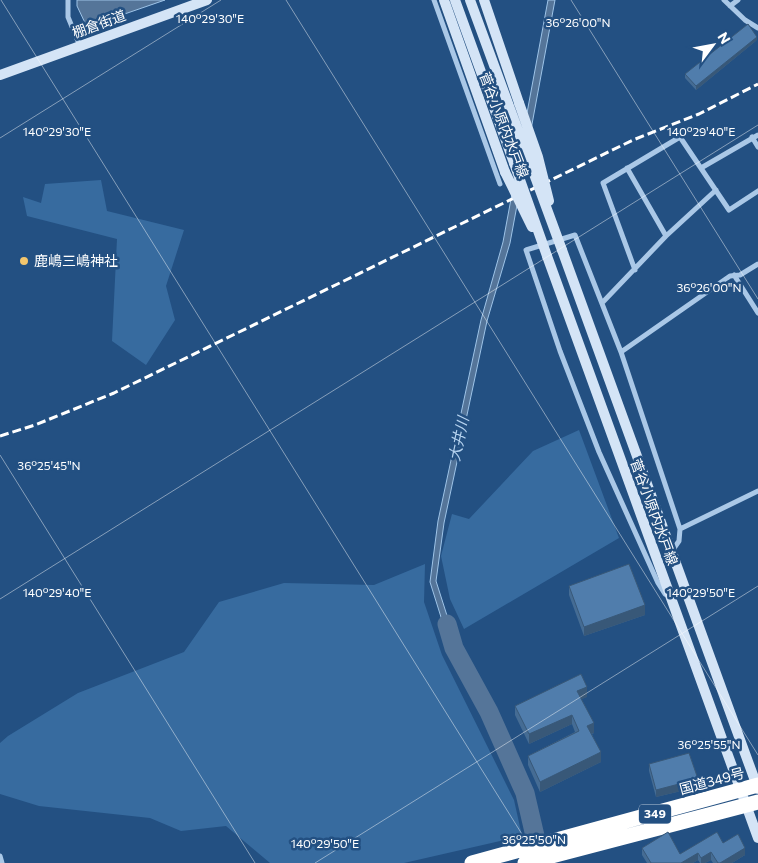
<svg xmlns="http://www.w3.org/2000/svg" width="758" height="863" font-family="Commissioner,'Noto Sans JP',sans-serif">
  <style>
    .green { fill: #376b9f }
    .water { fill: #557599; stroke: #9ec4e8 }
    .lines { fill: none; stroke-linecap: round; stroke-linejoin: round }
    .river { stroke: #557599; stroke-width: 19 }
    .street { stroke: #aac8e7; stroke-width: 5 }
    .secondary { stroke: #d4e4f6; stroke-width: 10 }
    .highway { stroke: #fff; stroke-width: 15 }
    .rail { stroke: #fff; stroke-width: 3; stroke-dasharray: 9 4; stroke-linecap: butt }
    .secondary-bridge { stroke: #d4e4f6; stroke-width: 10 }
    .wall { fill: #456c94 }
    .shaded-wall { fill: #385878 }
    .building { fill: #507dac; stroke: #385878 }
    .ticks { fill: none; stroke: #fff; stroke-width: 1; stroke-opacity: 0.45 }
    .poi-dot { fill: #f3c66d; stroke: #235082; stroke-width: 2 }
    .labels { text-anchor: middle; stroke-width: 5; stroke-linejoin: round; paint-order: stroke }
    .shield { fill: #235082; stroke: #bdcada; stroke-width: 1 }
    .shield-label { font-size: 12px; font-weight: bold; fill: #fff }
    .street-label { font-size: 14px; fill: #fff; stroke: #235082 }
    .poi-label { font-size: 14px; fill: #fff; stroke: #235082; text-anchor: start }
    .water-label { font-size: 15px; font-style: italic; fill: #b5d2ef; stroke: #235082 }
    .ticks-label { font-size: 12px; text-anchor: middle; fill: #fff; stroke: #235082; stroke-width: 5; stroke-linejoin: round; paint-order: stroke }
  </style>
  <rect width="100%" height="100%" fill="#235082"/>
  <path class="green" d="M101,180L107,211L184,230L166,286L175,320L146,365L112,341L117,239L27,216L23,197L41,203L45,184Z
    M579,430L619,538L464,629L450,599L441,556L452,514L469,519L533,451Z
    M425,564L424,602L442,655L514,800L522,836L404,863H270L226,826L181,831L150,818L39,806L0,794V743L8,736L78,693L184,652L219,602L284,583L374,585Z"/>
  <path class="water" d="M77,0H165L87,27L77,6Z
    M548,0H555L510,243L487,321L444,523L436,581L457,647L451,649L430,582L438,521L481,320L503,242Z"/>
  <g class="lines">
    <path class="river" d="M447,624L454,648L489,712L525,793L541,862"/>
    <path class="street" d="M68,0V17L80,46
      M434,0L500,184
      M724,0L745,20L758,28
      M730,6L738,0
      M752,137L758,147
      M627,168L666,236
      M701,168L758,135
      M635,270L603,183L680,137L729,210L758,191
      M734,275L758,313
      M602,303L666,236L716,190
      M621,352L730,276L740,275L758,264
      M672,551L679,541L680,529
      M665,594L658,583L599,452L560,351L526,250L575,235L621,352L680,529L758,491
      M0,856L2,863"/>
    <path class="secondary" d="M444,0L505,172
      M455,0L514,163
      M484,0L519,103
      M0,75L207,0
      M562,250L758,789
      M547,256L758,838"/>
    <path class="highway" d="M472,863L758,785
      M525,863L758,802"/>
    <path class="rail" d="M0,436L35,425L114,393L633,140L699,114L758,84"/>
    <path class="secondary-bridge" d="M470,0L562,250
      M519,103L538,157L549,201
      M514,163L547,256
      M505,172L532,227"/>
  </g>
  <path class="wall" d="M757,40L696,90L685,78V74Z
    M569,586L645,615L584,636L569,595Z
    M587,697L581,699L594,733L592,734L601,762L540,792L528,765V756L575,732L572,724L529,744L515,715V706Z
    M649,764L698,787L656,797L649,771Z
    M723,843L745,855L732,863H713L711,860L705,863H700L698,860L693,863H647L642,855V848L680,854Z"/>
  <path class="shaded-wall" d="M757,37V40L696,90V86Z
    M645,605V615L584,636V627Z
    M587,687V697L577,701V691Z
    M572,715V724L529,744V734Z
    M594,723V733L587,735V726Z
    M601,752V762L540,792V782Z
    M698,779V787L656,797V790Z
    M745,848V855L732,863H720Z
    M711,852V860L705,863H701V858Z
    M698,853V860L693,863H681Z"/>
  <path class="building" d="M748,24L757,37L696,86L685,74Z
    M629,564L645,605L584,627L569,586Z
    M581,674L587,687L577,691L594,723L587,726L601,752L540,782L528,756L579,731L572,715L529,734L515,706Z
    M689,753L698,779L656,790L649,764Z
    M668,832L680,854L717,832L723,843L738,834L745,848L720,863H718L711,852L701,858L698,853L681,863H651L642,848Z"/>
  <path class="ticks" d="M1,0L540,863M286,0L758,755M571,0L758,299M0,138L221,0M0,455L255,863M0,599L758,125M315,863L758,586"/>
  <circle class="poi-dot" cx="24" cy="261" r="5"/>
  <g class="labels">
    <rect class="shield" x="639" y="804.5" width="32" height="19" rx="4"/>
    <g class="shield-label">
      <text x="655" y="818">349</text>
    </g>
    <g class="street-label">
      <text transform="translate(99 24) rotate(-20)" y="5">棚倉街道</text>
      <text transform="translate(504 125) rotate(69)" y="5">菅谷小原内水戸線</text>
      <text transform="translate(654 512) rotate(70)" y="5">菅谷小原内水戸線</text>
      <text transform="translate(712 781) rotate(-15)" y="5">国道349号</text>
    </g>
    <g class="poi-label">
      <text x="34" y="266">鹿嶋三嶋神社</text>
    </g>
    <g class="water-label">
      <text transform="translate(459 439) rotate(-78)" y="5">大井川</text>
    </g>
  </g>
  <g class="ticks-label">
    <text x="210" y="23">140°29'30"E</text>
    <text x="578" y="27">36°26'00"N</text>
    <text x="57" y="136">140°29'30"E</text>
    <text x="701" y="136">140°29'40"E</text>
    <text x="709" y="292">36°26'00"N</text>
    <text x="49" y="470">36°25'45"N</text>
    <text x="57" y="597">140°29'40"E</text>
    <text x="701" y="597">140°29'50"E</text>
    <text x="709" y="749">36°25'55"N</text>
    <text x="534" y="844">36°25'50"N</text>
    <text x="325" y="848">140°29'50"E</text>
  </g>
  <g transform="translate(713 45) rotate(58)" stroke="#235082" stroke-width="4" paint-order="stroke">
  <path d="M0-4L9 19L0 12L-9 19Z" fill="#ffffff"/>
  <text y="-8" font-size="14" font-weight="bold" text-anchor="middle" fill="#ffffff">N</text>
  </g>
</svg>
